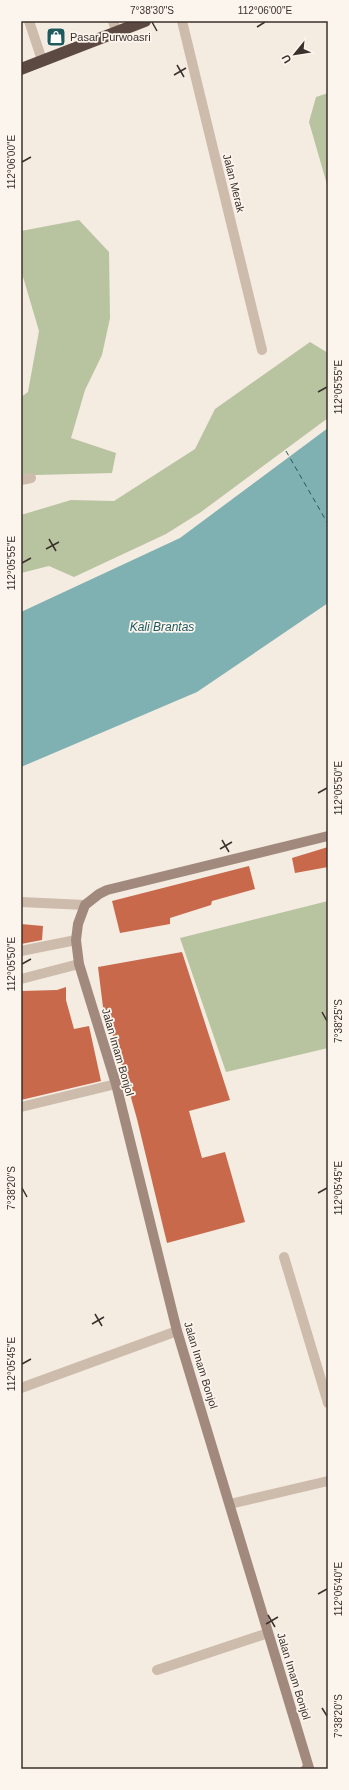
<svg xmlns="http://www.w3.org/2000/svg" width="349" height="1790" font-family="Arial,sans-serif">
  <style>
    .green { fill: #b8c4a0 }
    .water { fill: #7fb0b2 }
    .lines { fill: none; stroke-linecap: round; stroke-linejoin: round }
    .ferry { stroke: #1f5a5e; stroke-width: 1; stroke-dasharray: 5 4; stroke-linecap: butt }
    .building { fill: #c8694b }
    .street { stroke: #cdbbac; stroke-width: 10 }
    .secondary { stroke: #a18a7d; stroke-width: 10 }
    .highway { stroke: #5c4a42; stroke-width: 12 }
    .ticks { fill: none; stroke: #3b302b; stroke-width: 1.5 }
    .labels { text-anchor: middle; stroke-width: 3.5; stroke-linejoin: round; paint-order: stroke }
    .poi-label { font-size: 11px; fill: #3b302b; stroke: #fbf5ee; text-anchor: start }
    .street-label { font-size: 11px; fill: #3b302b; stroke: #fbf5ee }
    .water-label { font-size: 12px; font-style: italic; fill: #1f5a5e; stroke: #fbf5ee }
    .neatline { fill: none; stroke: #3b302b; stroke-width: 1.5 }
    .ticks-label { font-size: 10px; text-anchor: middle; fill: #3b302b }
  </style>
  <rect width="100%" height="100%" fill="#f4ebe1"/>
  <path class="green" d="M328,93V188L309,122L316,97Z
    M79,220L109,252L110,318L102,355L85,390L71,438L116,453L112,473L35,475L21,484V397L28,392L39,331L21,270V231Z
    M310,342L328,353V418L201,512L166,534L74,577L49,566L21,573V515L71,500L114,501L195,449L215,409Z
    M328,901V1048L226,1072L180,938Z"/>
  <path class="water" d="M328,428V603L197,692L21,767V612L180,538Z"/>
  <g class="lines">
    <path class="ferry" d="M286,451L328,524"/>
  </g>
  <path class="building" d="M328,847V867L295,873L292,858Z
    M249,866L255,889L212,901L211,905L170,918V924L120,933L112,901Z
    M21,924L43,926L42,940L21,944Z
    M182,952L230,1100L189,1111L202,1158L225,1152L245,1222L167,1243L137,1119L117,1048L103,1007L98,967Z
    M66,987V1000L74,1029L89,1026L101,1081L21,1100V991L57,990Z"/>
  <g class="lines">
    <path class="street" d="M29,21L42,60
      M113,21L116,31
      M182,21L262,350
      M21,480L31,478
      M21,902L85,905
      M21,951L76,940
      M21,979L79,964
      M21,1107L116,1084
      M284,1257L328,1403
      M21,1388L177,1331
      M230,1504L328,1481
      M157,1670L268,1633"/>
    <path class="secondary" d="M306,1769L309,1768L177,1331L116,1084L79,964L76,940L78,924L85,905L99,894L107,890L328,836"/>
    <path class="highway" d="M21,69L145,21"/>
  </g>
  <path class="ticks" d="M152,22L157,31M257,27L265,22M177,65L184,77M174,75L186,68M22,162L31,157M318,392L327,387M49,539L56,551M46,549L59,542M22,563L31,558M318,793L327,788M222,840L229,852M220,849L232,842M22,964L31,959M322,1012L327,1021M22,1188L27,1197M318,1193L327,1188M95,1314L102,1326M92,1324L104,1317M22,1364L31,1359M318,1594L327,1589M268,1615L275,1627M266,1624L278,1617M322,1708L327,1716"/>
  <defs>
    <symbol id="shop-square" viewBox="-11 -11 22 22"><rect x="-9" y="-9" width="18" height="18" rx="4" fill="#1f5a5e" stroke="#fbf5ee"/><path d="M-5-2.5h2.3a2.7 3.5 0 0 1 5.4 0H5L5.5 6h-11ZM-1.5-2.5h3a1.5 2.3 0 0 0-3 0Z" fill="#fff"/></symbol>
  </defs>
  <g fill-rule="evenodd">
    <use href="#shop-square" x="45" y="26" width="22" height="22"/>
  </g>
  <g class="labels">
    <g class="poi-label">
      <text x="70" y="41">Pasar Purwoasri</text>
    </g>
    <g class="street-label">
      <text transform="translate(234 183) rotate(76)" y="4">Jalan Merak</text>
      <text transform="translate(118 1052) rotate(74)" y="4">Jalan Imam Bonjol</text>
      <text transform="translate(201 1365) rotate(73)" y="4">Jalan Imam Bonjol</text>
      <text transform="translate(294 1676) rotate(73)" y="4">Jalan Imam Bonjol</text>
    </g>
    <g class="water-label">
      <text x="162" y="631">Kali Brantas</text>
    </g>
  </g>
  <rect width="349" height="1790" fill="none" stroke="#fbf5ee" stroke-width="44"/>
  <g transform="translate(295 54) rotate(240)" stroke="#fbf5ee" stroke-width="3" paint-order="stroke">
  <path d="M0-3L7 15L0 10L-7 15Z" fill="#3b302b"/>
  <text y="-6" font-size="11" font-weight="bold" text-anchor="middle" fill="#3b302b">U</text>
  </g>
  <rect x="22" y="22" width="305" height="1746" class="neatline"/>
  <g class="ticks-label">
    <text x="152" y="14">7°38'30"S</text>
    <text x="265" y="14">112°06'00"E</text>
    <text transform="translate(11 162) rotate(-90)" y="4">112°06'00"E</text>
    <text transform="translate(338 387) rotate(-90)" y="4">112°05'55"E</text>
    <text transform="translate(11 563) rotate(-90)" y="4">112°05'55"E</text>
    <text transform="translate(338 788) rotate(-90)" y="4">112°05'50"E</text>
    <text transform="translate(11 964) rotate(-90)" y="4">112°05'50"E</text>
    <text transform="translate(338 1021) rotate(-90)" y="4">7°38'25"S</text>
    <text transform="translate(338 1188) rotate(-90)" y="4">112°05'45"E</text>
    <text transform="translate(11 1188) rotate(-90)" y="4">7°38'20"S</text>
    <text transform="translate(11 1364) rotate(-90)" y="4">112°05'45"E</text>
    <text transform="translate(338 1589) rotate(-90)" y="4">112°05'40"E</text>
    <text transform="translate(338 1716) rotate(-90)" y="4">7°38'20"S</text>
  </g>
</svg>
